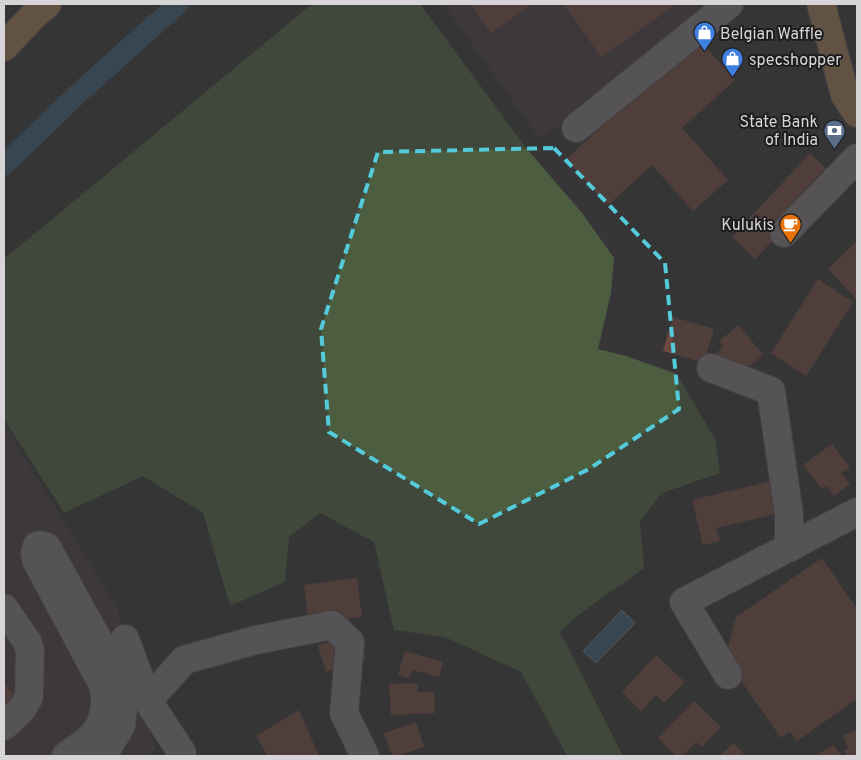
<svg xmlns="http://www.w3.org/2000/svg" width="861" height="760" font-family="Overpass,sans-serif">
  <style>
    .built { fill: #433d43 }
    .green { fill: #4d5e40 }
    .water { fill: #385c70; stroke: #68808f }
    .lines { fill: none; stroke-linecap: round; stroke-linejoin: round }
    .canal { stroke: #385c70; stroke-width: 21 }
    .building { fill: #6d4a3f }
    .minor-casing { stroke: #535153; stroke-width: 30 }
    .major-casing { stroke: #535153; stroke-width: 30 }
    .minor { stroke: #7a787a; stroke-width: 28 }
    .major { stroke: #987753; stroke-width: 28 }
    .marked { fill: none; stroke: #53cbda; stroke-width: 4; stroke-dasharray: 10 6; stroke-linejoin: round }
    .labels { text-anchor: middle; stroke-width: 4; stroke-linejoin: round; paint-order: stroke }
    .poi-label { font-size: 16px; fill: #d7d5d7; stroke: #1e1d1e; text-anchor: start }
  </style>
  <rect width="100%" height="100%" fill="#373537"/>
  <path class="built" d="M443,4H728L540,139Z
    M4,424L118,609L127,662L135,693L156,749L148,756H4Z"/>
  <path class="green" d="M312,4H420L527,149L582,213L614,258L611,293L598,349L626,356L677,374L715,439L720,473L662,493L640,521L644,568L577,616L560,632L623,756H567L521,672L445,637L394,630L374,542L320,513L289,537L285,582L230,606L203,513L143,476L64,513L4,419V259Z"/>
  <path class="water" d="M622,610L635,623L596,663L583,651Z"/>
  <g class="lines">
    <path class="canal" d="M4,165L82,90L178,4"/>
  </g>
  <path class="building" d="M471,4H533L491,33Z
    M564,4H677L601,57Z
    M699,39L735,80L682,128L728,180L693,211L652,165L608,205L566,159Z
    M810,153L834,176L755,259L732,237Z
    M857,241V297L856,299L828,269Z
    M818,279L853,302L806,376L771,353Z
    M673,317L714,329L704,363L663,351Z
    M739,325L763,355L734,379L714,355L723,347L719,341Z
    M832,444L850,467L841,473L850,484L834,496L827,486L822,489L803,465Z
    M775,480L779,495L771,497L776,514L716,528L720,541L703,545L692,500Z
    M822,558L857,609V699L797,741L790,731L781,738L721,652L728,647L736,617Z
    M357,578L362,617L309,624L304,585Z
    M356,633L365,659L326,672L318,646Z
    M405,651L443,662L439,677L412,670L409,678L398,675Z
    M656,655L685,682L664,703L656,695L641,711L622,692Z
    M4,682L16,697L4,707Z
    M417,683L418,692H434L435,713L391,715L389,684Z
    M694,701L721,727L702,747L696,742L682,756H676L658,738Z
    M299,710L319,756H268L256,736Z
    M416,722L424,747L397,756H392L384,733Z
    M857,729V756H847L845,751L848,748L843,736Z
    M734,743L745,756H719Z
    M834,745L841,756H815Z"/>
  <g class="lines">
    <defs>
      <path id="minor" d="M576,128L729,4
        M784,233L857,158
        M711,368L771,391L789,514V548
        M4,608L28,643L30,651L29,697L22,709L4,726
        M125,639L148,701L182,753V756
        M728,675L684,602L857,512
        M148,701L184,660L256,640L332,625L350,642L344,713L365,756
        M66,756C77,748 89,741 96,731C105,719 107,700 103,686C101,681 99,676 96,672L36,560L35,553L37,546L41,545L47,547L50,553L98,640L120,686L123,706L121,726L105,752L99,756"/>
      <path id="major" d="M821,4L845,95L857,113
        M4,47L33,16L47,4"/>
    </defs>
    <use href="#minor" class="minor-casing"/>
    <use href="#major" class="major-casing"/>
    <use href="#minor" class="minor"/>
    <use href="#major" class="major"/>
  </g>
  <path d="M0 0H861V760H0ZM554,148L665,263L679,409L589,469L479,524L329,432L321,329L378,152Z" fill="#373537" fill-opacity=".55" fill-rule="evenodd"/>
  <path class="marked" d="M554,148L665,263L679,409L589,469L479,524L329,432L321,329L378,152Z"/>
  <defs>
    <symbol id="shop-pin" viewBox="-11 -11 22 30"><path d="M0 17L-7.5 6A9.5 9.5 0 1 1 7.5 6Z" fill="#3f7fe0" stroke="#1e1d1e"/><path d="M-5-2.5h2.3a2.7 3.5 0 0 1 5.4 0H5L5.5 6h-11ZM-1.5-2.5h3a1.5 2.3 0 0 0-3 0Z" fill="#fff"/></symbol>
    <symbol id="bank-pin" viewBox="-11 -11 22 30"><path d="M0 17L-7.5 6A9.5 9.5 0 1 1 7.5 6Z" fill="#5c6f8a" stroke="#1e1d1e"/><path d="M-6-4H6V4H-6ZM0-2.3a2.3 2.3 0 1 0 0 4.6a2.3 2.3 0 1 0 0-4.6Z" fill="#fff"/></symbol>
    <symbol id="cafe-pin" viewBox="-11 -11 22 30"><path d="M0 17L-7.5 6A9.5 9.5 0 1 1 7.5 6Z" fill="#e8710a" stroke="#1e1d1e"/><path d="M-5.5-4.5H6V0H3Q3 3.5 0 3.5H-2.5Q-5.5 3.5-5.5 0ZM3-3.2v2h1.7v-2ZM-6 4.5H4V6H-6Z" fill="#fff"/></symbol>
  </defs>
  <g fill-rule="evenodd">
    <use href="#shop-pin" x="692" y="20" width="25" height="34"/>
    <use href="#shop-pin" x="720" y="46" width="25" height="34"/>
    <use href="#bank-pin" x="822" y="118" width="25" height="34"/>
    <use href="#cafe-pin" x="778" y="212" width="25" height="34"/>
  </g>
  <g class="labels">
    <g class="poi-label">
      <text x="720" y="39">Belgian Waffle</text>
      <text x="749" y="65">specshopper</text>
      <text x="818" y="127" text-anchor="end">State Bank<tspan x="818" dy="18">of India</tspan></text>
      <text x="774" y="230" text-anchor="end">Kulukis</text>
    </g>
  </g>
  <rect width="861" height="760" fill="none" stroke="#d7d5d7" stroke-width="10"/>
</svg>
